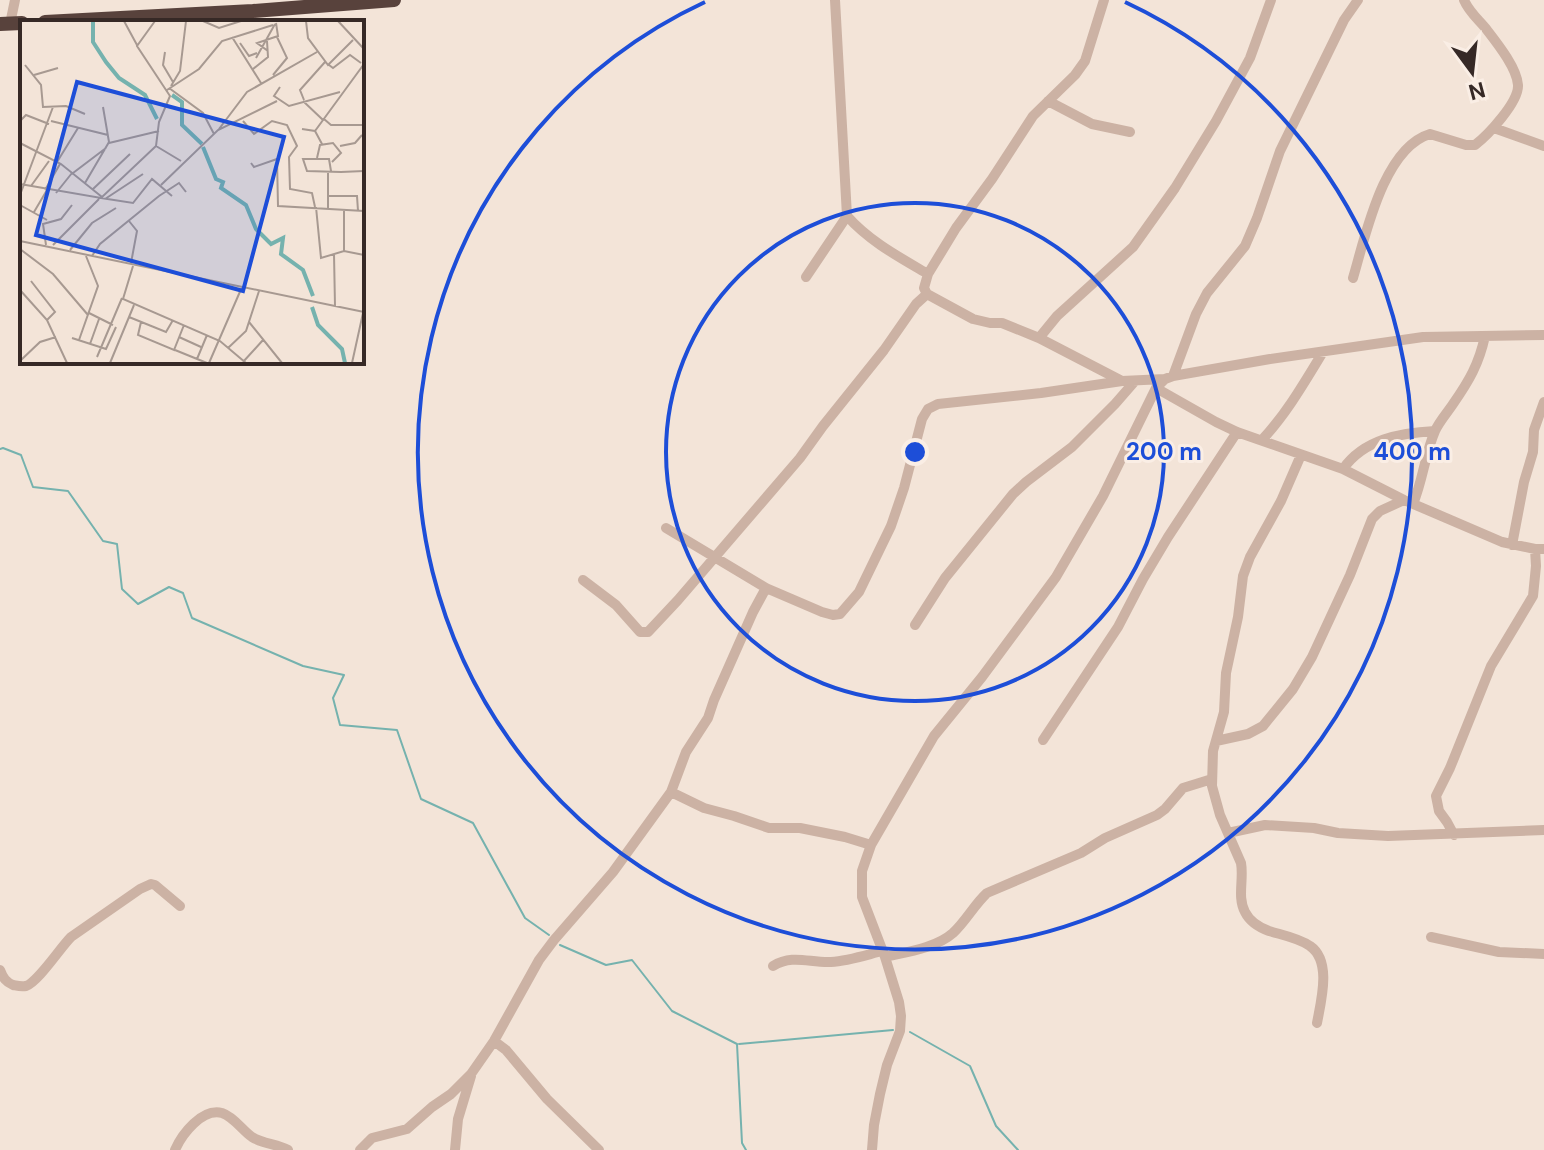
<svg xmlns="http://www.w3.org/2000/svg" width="1544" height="1150" font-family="'DM Sans',sans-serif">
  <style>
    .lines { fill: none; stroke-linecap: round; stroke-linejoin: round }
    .stream { stroke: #75b2ae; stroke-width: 2 }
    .minor { stroke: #ccb2a4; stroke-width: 10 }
    .highway { stroke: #58423c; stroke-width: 14 }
    .ring { fill: none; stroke: #1d4ed8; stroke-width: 4 }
    .inset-river { fill: none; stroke: #75b2ae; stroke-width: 4 }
    .inset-road { fill: none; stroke: #a79991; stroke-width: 2 }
    .view { fill: #1d4ed8; fill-opacity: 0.15; stroke: #1d4ed8; stroke-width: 4 }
    .inset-edge { fill: none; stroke: #362926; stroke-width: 4 }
    .centre { fill: #1d4ed8; stroke: #faeee5; stroke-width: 4 }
    .ring-label { font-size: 24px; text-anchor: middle; font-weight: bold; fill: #1d4ed8; stroke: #faeee5; stroke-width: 6; stroke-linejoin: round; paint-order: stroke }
  </style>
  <rect width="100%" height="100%" fill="#f3e4d8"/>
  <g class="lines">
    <path class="stream" d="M0,449L3,448L21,455L33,487L68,491L103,541L117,544L122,589L138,604L169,587L183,593L192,618L303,666L344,675L333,698L340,725L397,730L421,799L473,823L525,918L549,935
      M560,945L606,965L632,960L672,1011L737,1044L742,1143L746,1150
      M910,1032L970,1066L996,1126L1018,1150
      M739,1044L893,1030"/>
    <path class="minor" d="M835,0L847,216C869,241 899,257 928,274
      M10,24L15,0
      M1048,101L1092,124L1130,132
      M1494,128L1544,146
      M806,277L847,216
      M1353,278C1365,238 1383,148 1430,134L1466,145H1475C1488,135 1519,102 1518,85C1517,68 1497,43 1487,30C1479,20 1469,12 1464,0
      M927,294L924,288L928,274L956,228L992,179L1033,116L1075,75L1085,61L1104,0
      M927,294L973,319L990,323H1002L1039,338L1120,380
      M1039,338L1057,316L1133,247L1175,188L1216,121L1250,58L1271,0
      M1173,376L1196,314L1207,293L1245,246L1257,218L1280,151L1344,20L1358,0
      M1156,388L1216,422L1237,432L1343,469L1404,500L1502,542L1535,549H1544
      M1262,440C1287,413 1304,383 1323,352
      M1301,455L1281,501L1250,557L1243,576L1238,617L1226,673L1224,712L1213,751L1212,786L1220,815L1241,863C1244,879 1237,897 1245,912C1250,922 1258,927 1269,931C1282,935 1299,938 1310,946C1332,961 1321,1001 1317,1023
      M1343,469C1364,439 1400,433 1435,431
      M1413,504C1423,480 1425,454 1435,431C1439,422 1447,413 1453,404C1469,381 1479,364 1485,336
      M666,528L766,588L822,612L833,615L840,614L859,592L891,526L904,488L922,419L928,409L938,404L1041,393L1122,381L1165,379
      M1512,545L1524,482L1533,452L1534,430L1544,402
      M583,580L616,605L640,632H648L678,600L800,458L823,426L884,350L916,304L927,294
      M915,625L945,578L1013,494L1026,482L1072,447L1115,404L1135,381
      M1043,740L1118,627L1143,579L1168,537L1237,432
      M1216,741L1248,734L1263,726L1293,689L1312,657L1350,575L1372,519L1380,511L1404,500
      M671,792L704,808L734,816L769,828H800L845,837L871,845
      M1228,833L1265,825L1314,828L1338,833L1388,836L1544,830
      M1454,835L1447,822L1439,811L1436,796L1450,768L1491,666L1533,596L1536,566L1535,549
      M1431,937L1499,952L1544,954
      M885,957C907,952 936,948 953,933C966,921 974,905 987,893L1081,853L1105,838L1157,815L1165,809L1183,788L1212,779
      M773,966C793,954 809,963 831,962C848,961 866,955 882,951
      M0,970C3,978 6,982 13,985C18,986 21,987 26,986C38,982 60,948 71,937L140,889L151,884L155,885L180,906
      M494,1041L506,1050L547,1099L599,1150
      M175,1150C182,1134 202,1108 222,1113C234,1117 242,1130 252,1137C263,1144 277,1144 288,1150
      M360,1150L372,1138L407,1129L432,1107L451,1094L471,1074L494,1041L539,960L554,940L613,872L671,792L686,752L708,718L714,700L753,612L766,588
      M455,1150L458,1119L471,1076
      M872,1150L874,1125L880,1094L887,1065L900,1031L901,1016L899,1002L885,957L862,897V871L871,845L934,736L982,677L1056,577L1103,496L1156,388L1165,379L1173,376L1270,359L1423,337L1544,335"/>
    <path class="highway" d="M45,22L253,11L394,0
      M0,24L22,23"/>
  </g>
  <g class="ring">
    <circle cx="915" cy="452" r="249"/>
    <path d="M1125 2A497 497 0 1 1 705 2"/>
  </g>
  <g transform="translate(20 20)">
    <rect width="344" height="344" fill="#f3e4d8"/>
    <path class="inset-river" d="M73,1V22L86,42L99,58L125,75L137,99M152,75L162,82V105L182,124M183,127L196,159L203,162L201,168L226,185L236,209L251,224L263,218L261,234L283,250L293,276M292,287L298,305L322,329L325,343"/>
    <path class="inset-road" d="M104,1L117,25M183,1L199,8L221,1M286,1L288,18L308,45L333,20M318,1L344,29M212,17L241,63M220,23L229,36L237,33M248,31L237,23L258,16L256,3M145,32L143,45L153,62M236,38L255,4M5,45L21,65L23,87L46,86L65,94M309,45L313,48L330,35L341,43M233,49L248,37L247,21M14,55L38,48M253,55L267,38L257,17M151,66L160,51L166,1M260,67L254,76L269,86L320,72M149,68L183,93L194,114M147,70L179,49L202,21L253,5M284,80L280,70L305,42M283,81L303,100M304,99L311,105H344M0,101L6,95L29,104M31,101L88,115M223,101L234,114L252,101L267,105L277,126L269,137L270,169L292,173L295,187M199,109L227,72L297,32M282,109L295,111L302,124M295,111L344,44M0,123L41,144L82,177M89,123L139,111M136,126L161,141M320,126L335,123L342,115M297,138L300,125L313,123L321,133L312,142M37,142L58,108M231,143L234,147L257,139L258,186L344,191M311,151L309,139H283L287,151L321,152L344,151M53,153L86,128M65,163L89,122L83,87M0,164L81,178L136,126L139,102L150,76L117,26L135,1M141,165L198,110L257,81M11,166L29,141M73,169L110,134M25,170L40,144M36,173L52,153M0,175L33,87M307,176H337L338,191M81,178L113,183L132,159L152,176M85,179L123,154M0,185L27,200M296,187L301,238L324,231L344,235M308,189V151M324,191V231M14,192L27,170M109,201L117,211L111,243M0,221L344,292M26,225L23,204L41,199L52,185M33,225L79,179M0,229L33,254L68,295M50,230L72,203L96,188M314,234L315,286M72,236L80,224L139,176L159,163L166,172M113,246L103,279L200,321L226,343M11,261L35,292L27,300M0,270L27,300L47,343M69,293L93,305M109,297L146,312L153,300M121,302L118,315L154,330L164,305M229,302L262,343M159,317L181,327M52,318L86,329L96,307M59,320L78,266L66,236M70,324L79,299M208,328L226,311L239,271M155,330L187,343M77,337L102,278M177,339L187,315M0,341L20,322L36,317M223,342L243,320M90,343L114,285M189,343L222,267M332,343L343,293"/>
    <path class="view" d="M57,62L264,117L223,271L16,215Z"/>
    <rect width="344" height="344" class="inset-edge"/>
  </g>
  <circle cx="915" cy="452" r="12" class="centre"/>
  <g class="ring-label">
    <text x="1164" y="460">200 m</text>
    <text x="1412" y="460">400 m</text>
  </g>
  <g transform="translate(1472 72) rotate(165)" stroke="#faeee5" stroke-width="6" paint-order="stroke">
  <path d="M0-6L14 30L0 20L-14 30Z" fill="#362926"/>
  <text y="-12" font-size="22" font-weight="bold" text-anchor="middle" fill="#362926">N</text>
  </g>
</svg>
